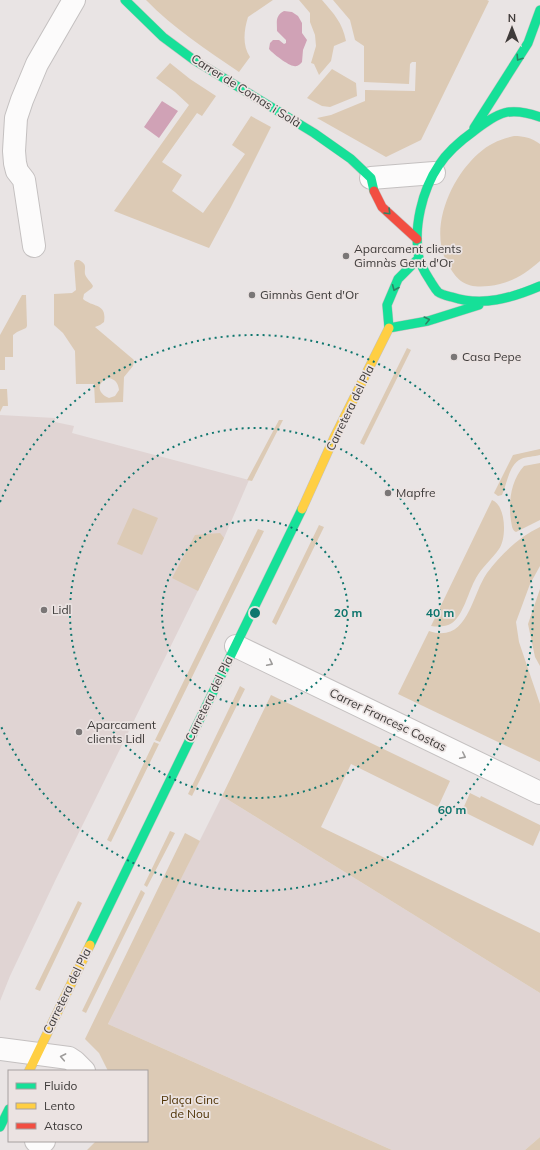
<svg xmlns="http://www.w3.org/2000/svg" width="540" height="1150" font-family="Mulish,sans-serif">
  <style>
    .built { fill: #e0d4d3 }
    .green { fill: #dccab5; fill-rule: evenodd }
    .water { fill: #d0a2b6 }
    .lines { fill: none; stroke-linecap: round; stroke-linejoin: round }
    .street-casing { stroke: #c4c0c0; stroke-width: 24 }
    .fast-casing { stroke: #c4c0c0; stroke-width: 10 }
    .slow-casing { stroke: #c4c0c0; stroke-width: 10 }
    .jam-casing { stroke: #c4c0c0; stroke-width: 10 }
    .street { stroke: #fcfbfb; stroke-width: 22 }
    .fast { stroke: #16e098; stroke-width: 9 }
    .slow { stroke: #ffcf43; stroke-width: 9 }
    .jam { stroke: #f24e42; stroke-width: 9 }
    .oneway { stroke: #2c8564 }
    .oneway2 { stroke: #9d9b9a }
    .ring { fill: none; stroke: #0f766e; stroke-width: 2; stroke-dasharray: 2 4 }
    .poi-dot { fill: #7a7676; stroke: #ebe3e2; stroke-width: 1.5 }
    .labels { text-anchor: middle; stroke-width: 3.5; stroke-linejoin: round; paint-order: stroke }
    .street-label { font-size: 12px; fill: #3e3b3a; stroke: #ebe3e2 }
    .poi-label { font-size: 12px; fill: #3e3b3a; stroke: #ebe3e2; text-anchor: start }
    .park-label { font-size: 12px; fill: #4f3305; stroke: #ebe3e2 }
    .centre { fill: #0f766e; stroke: #ebe3e2; stroke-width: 2 }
    .ring-label { font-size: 12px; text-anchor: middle; font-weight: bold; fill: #0f766e; stroke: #ebe3e2; stroke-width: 3.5; stroke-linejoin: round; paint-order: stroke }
  </style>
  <rect width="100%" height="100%" fill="#e9e4e4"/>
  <path class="built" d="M0,415L55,418V422L74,426L72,433L249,480L224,538L55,881L10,976L0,1001Z
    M222,796L540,993V1137L525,1150H392L108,1024Z"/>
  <path class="green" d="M146,0H273L248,17C244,30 242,45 250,57L239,72C207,50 173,28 146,0Z
    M299,0H322C334,14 342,22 346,41L334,46L331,61L319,75L314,64L311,63L316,46L315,35L310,22V13Z
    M333,0H487L489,1L421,140L386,157L317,118L331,115L365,101V90L415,91L416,62H412L410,64L409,84L364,82V46L355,40L350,20Z
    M170,63L190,79L216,96L202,116L197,113L162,162L182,175L172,191L203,213L245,154L232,145L251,116L271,127L231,207L209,248L114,211L189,105L175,92L156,78Z
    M332,69L356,83L357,96L330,107L322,106L307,98Z
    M514,136C524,136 532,138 540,144V261C525,274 510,284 489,286C469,288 459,284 449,266C427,232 450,178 479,153C489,144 500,139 514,136Z
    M76,260H79C88,265 84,267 85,274C86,278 91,282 93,286L92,288L84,294L83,299C94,308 107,303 104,322L100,325L95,327L134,360L133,366L124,377L123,402L95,403L94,384H76L75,351L63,333L54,325V294L72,293L76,290L74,263ZM109,378C116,380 118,383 119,390L115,396L109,398C97,393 96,382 109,378Z
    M22,295H26L27,326L26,328L17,332L13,335V357H5V370H0V335Z
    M407,348L411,350L364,445L360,443Z
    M0,389H7L8,406H3L0,412Z
    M279,420H283L252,481L247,480Z
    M540,449V455C534,457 527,456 521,459C509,464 507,484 502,495L498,496L494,493L513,455Z
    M540,463V520L516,532C512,530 512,526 511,521C508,503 511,480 524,466Z
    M492,500C506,505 507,538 499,549C492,559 482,567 476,578C469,590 463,616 452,623C446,627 438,627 431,626Z
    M133,508L158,518L142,555L117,544Z
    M319,525L324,527L276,625L272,622Z
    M540,527V566L530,584L516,622L519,642L540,704V762L398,694L429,631C468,644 471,596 487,573C501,554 519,537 540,527Z
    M258,529L264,531L160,742L155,740Z
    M220,533L224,538L198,591L172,578L195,535Z
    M540,589V666L535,657L528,624Z
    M240,686L245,689L192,796L188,794Z
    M271,695L450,781L438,807L351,764L321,827L540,933V993L222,796Z
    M154,742L159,744L111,842L107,840Z
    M470,793L480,798L481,796L540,825V830L533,846L462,811Z
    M170,831L175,833L147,887L144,885Z
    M185,833L200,841L108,1024L392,1150H87L96,1141H147V1071H108L99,1053L85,1039Z
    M141,890L145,893L86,1013L82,1011Z
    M78,901L82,903L40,991L35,989Z
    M540,1137V1150H525Z"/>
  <path class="water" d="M284,11L292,12L298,16L302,23V33L307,40L303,50L302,62C300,64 298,67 294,66C289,66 272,53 269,49L270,43L273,40H279L284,44L286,43V40L277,31C277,21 275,16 284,11Z
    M162,101L178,111L159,138L144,127Z"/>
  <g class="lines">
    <defs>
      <path id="street" d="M371,178L434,173
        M34,246L24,180L17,171L15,163L14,151L16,118L22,100L37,64L74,0
        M236,646L540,793
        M0,1049L69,1058L75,1062L84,1071
        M36,1141H44"/>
      <path id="fast" d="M125,0L163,37L194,60L314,133L351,159L371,178L374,191
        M540,117C509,106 499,112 474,131C460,141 448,151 439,165C422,190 413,228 419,258C421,267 426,274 431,282C433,285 435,289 438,292C442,295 448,296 452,297C482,307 512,298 540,286
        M474,128L528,43L540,10
        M389,328L428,321L479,305
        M389,328L387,305L398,279L419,258
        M90,945L302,509
        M0,1127L9,1109"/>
      <path id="slow" d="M302,509L334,438L389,328
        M29,1071L90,945"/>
      <path id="jam" d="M374,191L382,207L417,239"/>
    </defs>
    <use href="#street" class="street-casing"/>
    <use href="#fast" class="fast-casing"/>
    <use href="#slow" class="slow-casing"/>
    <use href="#jam" class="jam-casing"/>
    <use href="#street" class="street"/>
    <use href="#fast" class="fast"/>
    <use href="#slow" class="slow"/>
    <use href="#jam" class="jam"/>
  </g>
  <defs><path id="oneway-chevron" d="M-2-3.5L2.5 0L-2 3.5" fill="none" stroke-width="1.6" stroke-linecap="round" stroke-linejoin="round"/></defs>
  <g class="oneway">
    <use href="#oneway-chevron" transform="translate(519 58) rotate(123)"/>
    <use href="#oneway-chevron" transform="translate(388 212) rotate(45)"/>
    <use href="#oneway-chevron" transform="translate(395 288) rotate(113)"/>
    <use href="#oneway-chevron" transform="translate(427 320) rotate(-14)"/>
  </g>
  <g class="oneway2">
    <use href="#oneway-chevron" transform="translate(270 663) rotate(26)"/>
    <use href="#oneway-chevron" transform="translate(463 756) rotate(26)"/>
    <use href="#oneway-chevron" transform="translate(63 1057) rotate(-169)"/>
  </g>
  <g class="ring">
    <circle cx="255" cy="613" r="93"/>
    <circle cx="255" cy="613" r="185"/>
    <path d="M0 502A278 278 0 1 1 0 724"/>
  </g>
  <g class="poi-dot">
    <circle cx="346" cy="256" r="4"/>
    <circle cx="252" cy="295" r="4"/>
    <circle cx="454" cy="357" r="4"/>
    <circle cx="388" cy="493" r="4"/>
    <circle cx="44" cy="610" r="4"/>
    <circle cx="79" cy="732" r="4"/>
  </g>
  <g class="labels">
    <g class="street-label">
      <text transform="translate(246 91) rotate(32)" y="4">Carrer de Comas i Solà</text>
      <text transform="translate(350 408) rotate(-64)" y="4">Carretera del Pla</text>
      <text transform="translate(209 699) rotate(-64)" y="4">Carretera del Pla</text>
      <text transform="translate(388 720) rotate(26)" y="4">Carrer Francesc Costas</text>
      <text transform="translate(67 991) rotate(-64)" y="4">Carretera del Pla</text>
    </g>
    <g class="poi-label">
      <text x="354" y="253">Aparcament clients<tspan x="354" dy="14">Gimnàs Gent d'Or</tspan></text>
      <text x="260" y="299">Gimnàs Gent d'Or</text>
      <text x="462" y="361">Casa Pepe</text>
      <text x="396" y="497">Mapfre</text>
      <text x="52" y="614">Lidl</text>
      <text x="87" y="729">Aparcament<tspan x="87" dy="14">clients Lidl</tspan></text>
    </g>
    <g class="park-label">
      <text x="190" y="1104">Plaça Cinc<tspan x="190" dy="14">de Nou</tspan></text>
    </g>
  </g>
  <circle cx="255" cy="613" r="6" class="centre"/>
  <g class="ring-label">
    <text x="348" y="617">20 m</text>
    <text x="440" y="617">40 m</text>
    <text x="452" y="814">60 m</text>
  </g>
  <rect x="8" y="1070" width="140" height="72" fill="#ebe3e2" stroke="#a6a09f"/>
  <rect x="16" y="1083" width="20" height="6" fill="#16e098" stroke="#a6a09f"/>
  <text x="44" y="1090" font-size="12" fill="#3e3b3a">Fluido</text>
  <rect x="16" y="1103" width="20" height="6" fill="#ffcf43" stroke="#a6a09f"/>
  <text x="44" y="1110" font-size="12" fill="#3e3b3a">Lento</text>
  <rect x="16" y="1123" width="20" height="6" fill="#f24e42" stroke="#a6a09f"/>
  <text x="44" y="1130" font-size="12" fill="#3e3b3a">Atasco</text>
  <g transform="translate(512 28)" stroke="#ebe3e2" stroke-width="3" paint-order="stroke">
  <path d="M0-3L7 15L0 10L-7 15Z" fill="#3e3b3a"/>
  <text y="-6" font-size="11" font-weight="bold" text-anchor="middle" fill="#3e3b3a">N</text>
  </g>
</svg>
